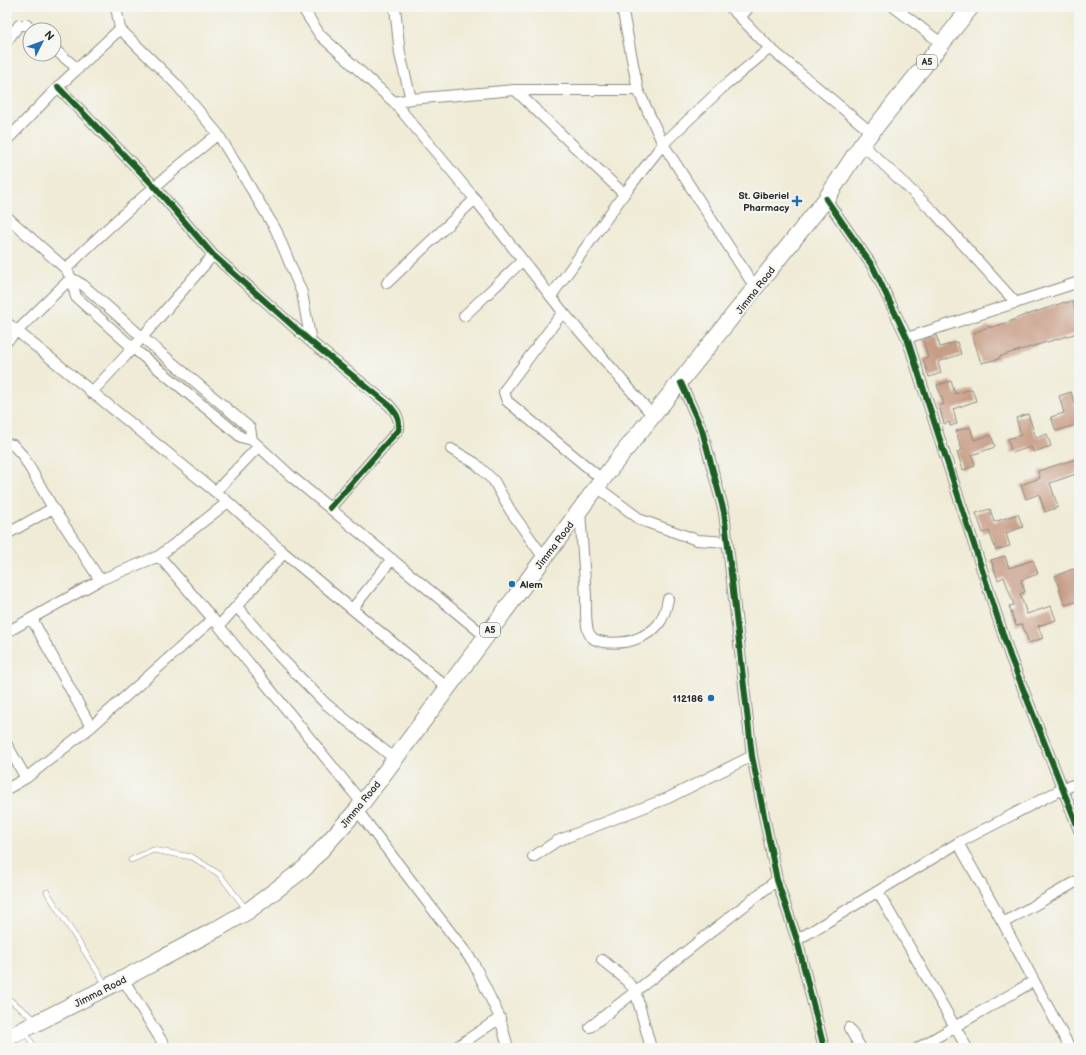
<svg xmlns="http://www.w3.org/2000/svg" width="1086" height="1055" font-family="'Balsamiq Sans',sans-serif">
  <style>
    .building { fill: #c89d87 }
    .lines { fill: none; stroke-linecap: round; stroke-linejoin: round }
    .service-casing { stroke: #8d8b80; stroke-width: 6 }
    .minor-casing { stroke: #8d8b80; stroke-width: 12 }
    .trunk-casing { stroke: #8d8b80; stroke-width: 18 }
    .service { stroke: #fff; stroke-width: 5 }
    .minor { stroke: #fff; stroke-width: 10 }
    .trunk { stroke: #fff; stroke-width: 16 }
    .cycleway-casing { stroke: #f6f6f2; stroke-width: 8 }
    .cycleway { stroke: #1b5e20; stroke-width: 6 }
    .poi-dot { fill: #1f6fb2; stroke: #f6f6f2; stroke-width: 1.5 }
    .labels { text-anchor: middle; stroke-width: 4; stroke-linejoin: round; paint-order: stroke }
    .shield { fill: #f6f6f2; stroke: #686867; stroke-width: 1 }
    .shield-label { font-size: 9px; font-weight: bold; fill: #2b2b2b }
    .poi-label { font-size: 10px; font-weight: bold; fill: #2b2b2b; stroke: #f6f6f2; text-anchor: end }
    .street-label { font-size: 10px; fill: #2b2b2b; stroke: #f6f6f2 }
  </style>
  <rect width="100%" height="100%" fill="#f6f6f2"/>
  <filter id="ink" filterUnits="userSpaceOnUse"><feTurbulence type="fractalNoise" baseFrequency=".025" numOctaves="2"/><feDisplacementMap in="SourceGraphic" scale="8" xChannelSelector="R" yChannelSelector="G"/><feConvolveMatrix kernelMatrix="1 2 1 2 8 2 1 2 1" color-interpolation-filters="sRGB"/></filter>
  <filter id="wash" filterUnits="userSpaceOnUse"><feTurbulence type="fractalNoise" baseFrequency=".012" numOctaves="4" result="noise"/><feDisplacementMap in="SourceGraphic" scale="16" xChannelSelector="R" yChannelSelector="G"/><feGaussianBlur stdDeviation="0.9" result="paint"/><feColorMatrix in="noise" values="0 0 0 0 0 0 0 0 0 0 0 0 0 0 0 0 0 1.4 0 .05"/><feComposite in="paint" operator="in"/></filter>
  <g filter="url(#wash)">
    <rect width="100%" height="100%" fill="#efebd6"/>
    <g id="blocks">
      <path class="building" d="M1072,301L1079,322V331L1074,333V334L1007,354L999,357V359L981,363L972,334L990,326V328L1009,322L1027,314V315L1065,302V303Z
        M936,335L940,347L957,342L961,354L938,362L941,373L929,377L923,359L928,357L923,340Z
        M951,381L955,394L972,389L976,401L953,409L957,424L950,426L949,422L944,424L939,406L944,404L937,385Z
        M1071,392L1079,416V424L1056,431L1051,417L1064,413L1059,396Z
        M1028,414L1036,438L1047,434L1051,446L1033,452L1031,447L1012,453L1008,439L1021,435L1016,418Z
        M970,427L974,440L991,435L995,447L972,455L975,466L963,470L957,452L962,450L956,431Z
        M1079,458V473L1050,483L1058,507L1045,512L1039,494L1026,499L1021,485L1040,478L1038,471Z
        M990,509L994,522L1018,514L1023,527L1006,533L1010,546L996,550L989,531L983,533L976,513Z
        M1005,556L1009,568L1033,560L1038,574L1021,580L1025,592L1020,594L1027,614L1051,606L1056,620L1038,626L1043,638L1029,643L1022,624L1016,626L1009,606L1014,605L1004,577L998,580L991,560Z
        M1079,568V601L1065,605L1055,576L1073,569V570Z"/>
    </g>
  </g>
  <g filter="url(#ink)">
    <use href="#blocks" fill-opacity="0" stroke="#8d8b80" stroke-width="1"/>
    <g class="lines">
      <defs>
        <path id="service" d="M131,860L153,850L192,857L219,874L247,910
          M47,892L106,985
          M7,998L36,1020
          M25,1032L35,1048"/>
        <path id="minor" d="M116,7L120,29L176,84L218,134L276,230L302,293L311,342
          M302,7L320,35L394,102L475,199L563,312L653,416
          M395,7L400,54L411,99
          M622,7L638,90L663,144L756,289
          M730,7L770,48L872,133
          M894,7L941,43
          M741,17L749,7
          M7,41L19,25H27L32,30
          M54,49L78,69
          M58,87L154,186L213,255L311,342L389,405C396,413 400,418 399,429L330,508
          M515,90L624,194
          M394,102L411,99L515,90H638
          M7,140L58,87L120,29
          M862,144L933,211L1016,303
          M826,199L873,267L907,338L1010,656L1079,830
          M7,217L66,269L71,278L7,341
          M66,269C114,220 165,177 218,134
          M71,278L83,285L142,337L250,428L252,440L241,437L133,348L76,297Z
          M387,283L475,199
          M551,296L624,194L663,144L721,89L770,48
          M563,312L506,388L504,392L507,401L603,480
          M464,316L522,261
          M7,323L228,502L284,553L448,688
          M907,338L1079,282
          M681,383L702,430L724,512L752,756L777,880L797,940L824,1048
          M91,393L133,348L213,255
          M252,440L292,477L485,636
          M7,444L13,445L23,456L53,508L100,580
          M451,449L475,463L494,481L510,510L544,558
          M597,487L641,520L697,540L727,542
          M215,492L258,447
          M580,511C582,539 584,568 586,596C586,606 585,628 590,635C597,646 627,643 636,639C657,631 664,621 668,599
          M7,534L53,508
          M159,556L219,626L362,803
          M237,607L281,658L326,704L395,759
          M353,608L392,559
          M32,619L91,727
          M219,626L284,553
          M7,632L100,580L159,556L228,502
          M7,745L26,778
          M7,789L26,778L91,727L213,619
          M357,810L473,962L500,1018L508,1048
          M958,843L1003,923L1079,880
          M533,857L557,841L668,798L752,756
          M878,892L967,1048
          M797,940L958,843L1062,789L1079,783
          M602,960L623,977L635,990L651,1048
          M123,979L166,1048
          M1034,981L1070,1048
          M590,1027L777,880
          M849,1028L861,1048
          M455,1048L500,1018
          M918,1048L1034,981L1003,923"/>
        <path id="trunk" d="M7,1038L123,979L217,929L248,911L305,868L357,810L611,468L826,199L862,144L971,7"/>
      </defs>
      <use href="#service" class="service-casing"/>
      <use href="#minor" class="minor-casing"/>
      <use href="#trunk" class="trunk-casing"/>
      <use href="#service" class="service"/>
      <use href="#minor" class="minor"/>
      <use href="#trunk" class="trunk"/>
      <defs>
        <path id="cycleway" d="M58,87L154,186L213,255L311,342L389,405C396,413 400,418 399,429L330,508
          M826,199L873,267L907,338L1010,656L1079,830
          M681,383L702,430L724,512L752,756L777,880L797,940L824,1048"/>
      </defs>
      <use href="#cycleway" class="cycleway-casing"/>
      <use href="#cycleway" class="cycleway"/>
    </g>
  </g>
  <g class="poi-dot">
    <path d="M795 195h4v4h4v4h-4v4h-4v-4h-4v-4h4z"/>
    <circle cx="512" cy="584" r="4"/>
    <circle cx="711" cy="698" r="4"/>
  </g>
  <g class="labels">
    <g class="shield">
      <rect x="917" y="55" width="20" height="14" rx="3"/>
      <rect x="480" y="623" width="20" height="14" rx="3"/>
    </g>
    <g class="shield-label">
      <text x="927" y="65">A5</text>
      <text x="490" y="633">A5</text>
    </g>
    <g class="poi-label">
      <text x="789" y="199">St. Giberiel<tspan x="789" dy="12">Pharmacy</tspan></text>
      <text x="520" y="588" text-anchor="start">Alem</text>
      <text x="703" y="702">112186</text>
    </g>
    <g class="street-label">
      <text transform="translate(755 290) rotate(-52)" y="4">Jimma Road</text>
      <text transform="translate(554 545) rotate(-53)" y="4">Jimma Road</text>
      <text transform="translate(360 804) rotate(-51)" y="4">Jimma Road</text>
      <text transform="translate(100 991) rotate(-27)" y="4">Jimma Road</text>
    </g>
  </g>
  <rect width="1086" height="1055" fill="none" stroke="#f6f6f2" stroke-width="24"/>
  <g transform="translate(42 42) rotate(48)"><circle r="19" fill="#f6f6f2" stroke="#a5a5a2"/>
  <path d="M0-3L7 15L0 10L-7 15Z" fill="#1f6fb2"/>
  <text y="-6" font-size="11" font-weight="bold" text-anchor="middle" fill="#2b2b2b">N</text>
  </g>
</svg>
